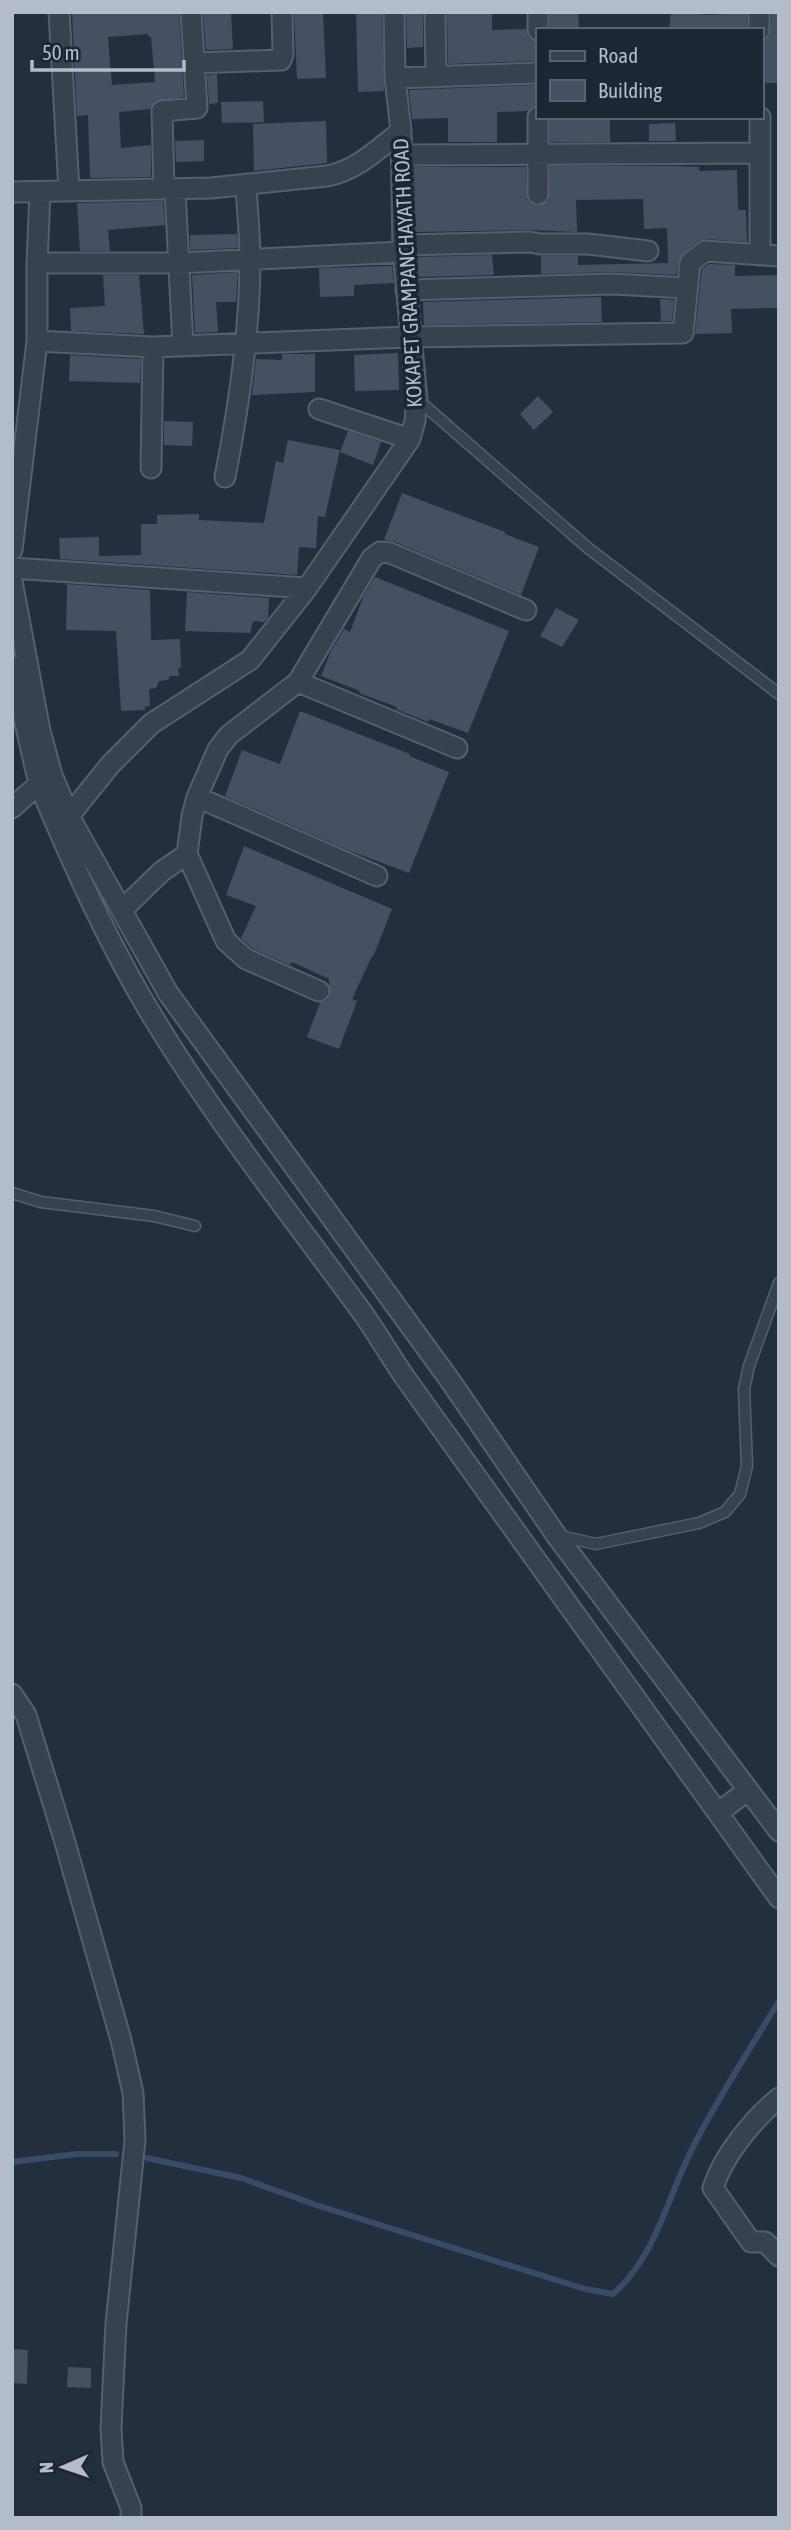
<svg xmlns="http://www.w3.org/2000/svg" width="791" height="2530" font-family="'Asap Condensed',sans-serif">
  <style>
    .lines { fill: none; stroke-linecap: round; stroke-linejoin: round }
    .stream { stroke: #394c67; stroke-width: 6 }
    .building { fill: #455162; fill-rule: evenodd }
    .service-casing { stroke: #565f6c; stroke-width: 13 }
    .minor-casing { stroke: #565f6c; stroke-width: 23 }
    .service { stroke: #38414e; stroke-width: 10 }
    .minor { stroke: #38414e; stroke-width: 19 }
    .labels { text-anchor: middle; stroke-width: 7; stroke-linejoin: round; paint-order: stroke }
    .street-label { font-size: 21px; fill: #b4bcc9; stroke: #1d2633 }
  </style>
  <rect width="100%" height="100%" fill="#242f3e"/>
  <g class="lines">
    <path class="stream" d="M147,2158L241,2178L316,2205L585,2289L613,2294C656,2257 668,2195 694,2145C719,2096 750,2049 779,2001
      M12,2162L77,2154H116"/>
  </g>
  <path class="building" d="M72,12H179L184,97L156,101L150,109L119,112L121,148L151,145V177L90,178L88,115L77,116ZM148,34L149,37H151L155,82L112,85L108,37Z
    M203,12H231L233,49L206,50Z
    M294,12H323L326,78L297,79Z
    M356,12H382L384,91L358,92Z
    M406,12H423V47L407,48Z
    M447,12H492V30L526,29L528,37L535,41V61L448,64Z
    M550,12H578L579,30H550Z
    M671,12H703V15L747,13V30H669Z
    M771,14H779V83H765L763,41L770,35Z
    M217,74L218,103L209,104L207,75Z
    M535,85V105L527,111L497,112V142H448V118L412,119L409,90Z
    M263,101L264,122L222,123L221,102Z
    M550,117L610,118V142H550Z
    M326,121L327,163L254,171L253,124Z
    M675,123L676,141H649V124Z
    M204,140V161L176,162L175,141Z
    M550,166H676L699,167V171L737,170L738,210H746L747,242L706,239L698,241L680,257L676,275L613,272L541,274V256H578V265L668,263L667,228L644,229L643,199L576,200L577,232L530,230L415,232L414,167H526L527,200L533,205L539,206L549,200Z
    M163,201L165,225L108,230L110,251H80L77,203Z
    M237,234L238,248L190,250V235Z
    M492,255L494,275L418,277L416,257Z
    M709,264L735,265V276L779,275V308L731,309L732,333L695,334L702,269Z
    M392,266L394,283L354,285V296L320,297L319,268Z
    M238,272L236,302H216L218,332L195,333L192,275Z
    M103,275H139L144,334L71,331L70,308L105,306Z
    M601,297L602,322L424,325L423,302Z
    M660,299L674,300L672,321H661Z
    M398,353L399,390L355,391L354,355Z
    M282,354H315V392L252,395L256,359L282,360Z
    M70,355L141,359L140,383L69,381Z
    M538,396L553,412L534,430L520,414Z
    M164,421L193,422L192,446L164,445Z
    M348,431L381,442L373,465L340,452Z
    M288,440L340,450L325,517L318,516L316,548L299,547L297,575L60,559L59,538L99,537V556L141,555V524H157V515L199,514V520L264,523L276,461L283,463Z
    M402,493L505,532V534L539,547L521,595L395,542L384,540Z
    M375,577L509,631L468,733L429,719L428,722L408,714L396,709L397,707L359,693L360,691L321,676L331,651L344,629L350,632L364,595Z
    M67,584L150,590L151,640L180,639L181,667L178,668L179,676H170L168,680L159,681L156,688L149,689L150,706H145V710L121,711L116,631L66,630Z
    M187,592L269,598L268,618L264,622L253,621L250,633L185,631Z
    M556,608L579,620L562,647L540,636Z
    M300,711L410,754L409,756L449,772L409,873L345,849L225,796L242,750L280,764Z
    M244,846L392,909L373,957L372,956L352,999L357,1001L339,1049L307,1037L320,1003L327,1000L330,995L329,979L292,962L290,965L253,949L241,938L256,906L226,895Z
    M12,2349L28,2350L27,2384L12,2383Z
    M68,2367L91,2368V2388L67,2387Z"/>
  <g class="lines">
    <defs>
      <path id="service" d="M417,399L588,548L779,694
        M12,1193L41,1202L154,1216L195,1226
        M560,1536L596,1544L699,1523L725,1512L740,1494L747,1466L744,1389L749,1366L779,1283"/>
      <path id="minor" d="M59,12L69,190
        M435,12L436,77
        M538,12V30
        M759,12V30
        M194,63L281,60L283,55L282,12
        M395,78L537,73
        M538,117V194
        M760,117V255
        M401,155L760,153
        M164,189L162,111L197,108L191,12
        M175,189L183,346
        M12,192L211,188L327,176C357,170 377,150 401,131
        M403,245L530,242L540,244H588L648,251
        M37,263H178L403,252
        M406,290L612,284L687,288
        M37,341L153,347
        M319,409L410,439
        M151,468L153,347L409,337L683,333L690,263L705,251L779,256
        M225,477C239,406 250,332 250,259C250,234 247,209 246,184
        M12,550L37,341V263L40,192
        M12,568L307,588
        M12,581L40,731L52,775L69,816L168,993L449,1379L556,1535L779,1831
        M12,666L39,784L12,808
        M298,682L457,748
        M39,784C74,867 111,950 159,1027C219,1124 291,1215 359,1308C376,1331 390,1356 406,1379L779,1898
        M197,797L377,876
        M69,816L110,765L151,724L250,660L307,588L410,439L415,421L417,399L403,252L401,131L395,78L394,12
        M122,910L161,872L187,854
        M319,991L246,959L226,941L187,854L192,816L197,797L218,749L229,735L298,682L372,558L380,552L390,553L526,610
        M12,1694L26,1715L64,1839L121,2040L133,2093L135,2140L116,2324L111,2428L113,2462L131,2508V2518
        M718,1813L748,1790
        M779,2098C753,2119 723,2156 713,2188L751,2242H765L779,2256"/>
    </defs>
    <use href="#service" class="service-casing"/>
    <use href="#minor" class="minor-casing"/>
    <use href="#service" class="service"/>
    <use href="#minor" class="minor"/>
  </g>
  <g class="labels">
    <g class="street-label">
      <text transform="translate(408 273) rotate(-93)" y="7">KOKAPET GRAMPANCHAYATH ROAD</text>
    </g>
  </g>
  <rect width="791" height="2530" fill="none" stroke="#b4bcc9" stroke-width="28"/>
  <rect x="536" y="28" width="228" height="91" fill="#1d2633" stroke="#59626f" stroke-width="2"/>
  <rect x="550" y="51" width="35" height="10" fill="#38414e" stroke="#59626f" stroke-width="2"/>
  <text x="598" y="63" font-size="21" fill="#b4bcc9">Road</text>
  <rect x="550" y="80" width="35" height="21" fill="#455162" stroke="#59626f" stroke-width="2"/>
  <text x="598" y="98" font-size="21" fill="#b4bcc9">Building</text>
  <g transform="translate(63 2467) rotate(268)" stroke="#1d2633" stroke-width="5" paint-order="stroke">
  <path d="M0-5L12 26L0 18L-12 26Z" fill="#b4bcc9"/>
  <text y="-10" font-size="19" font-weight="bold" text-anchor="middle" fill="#b4bcc9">N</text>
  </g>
  <path d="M32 60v10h152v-10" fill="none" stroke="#b4bcc9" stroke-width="3.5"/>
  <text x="42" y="60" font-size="21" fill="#b4bcc9" stroke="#1d2633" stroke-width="5" paint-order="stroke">50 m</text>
</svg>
